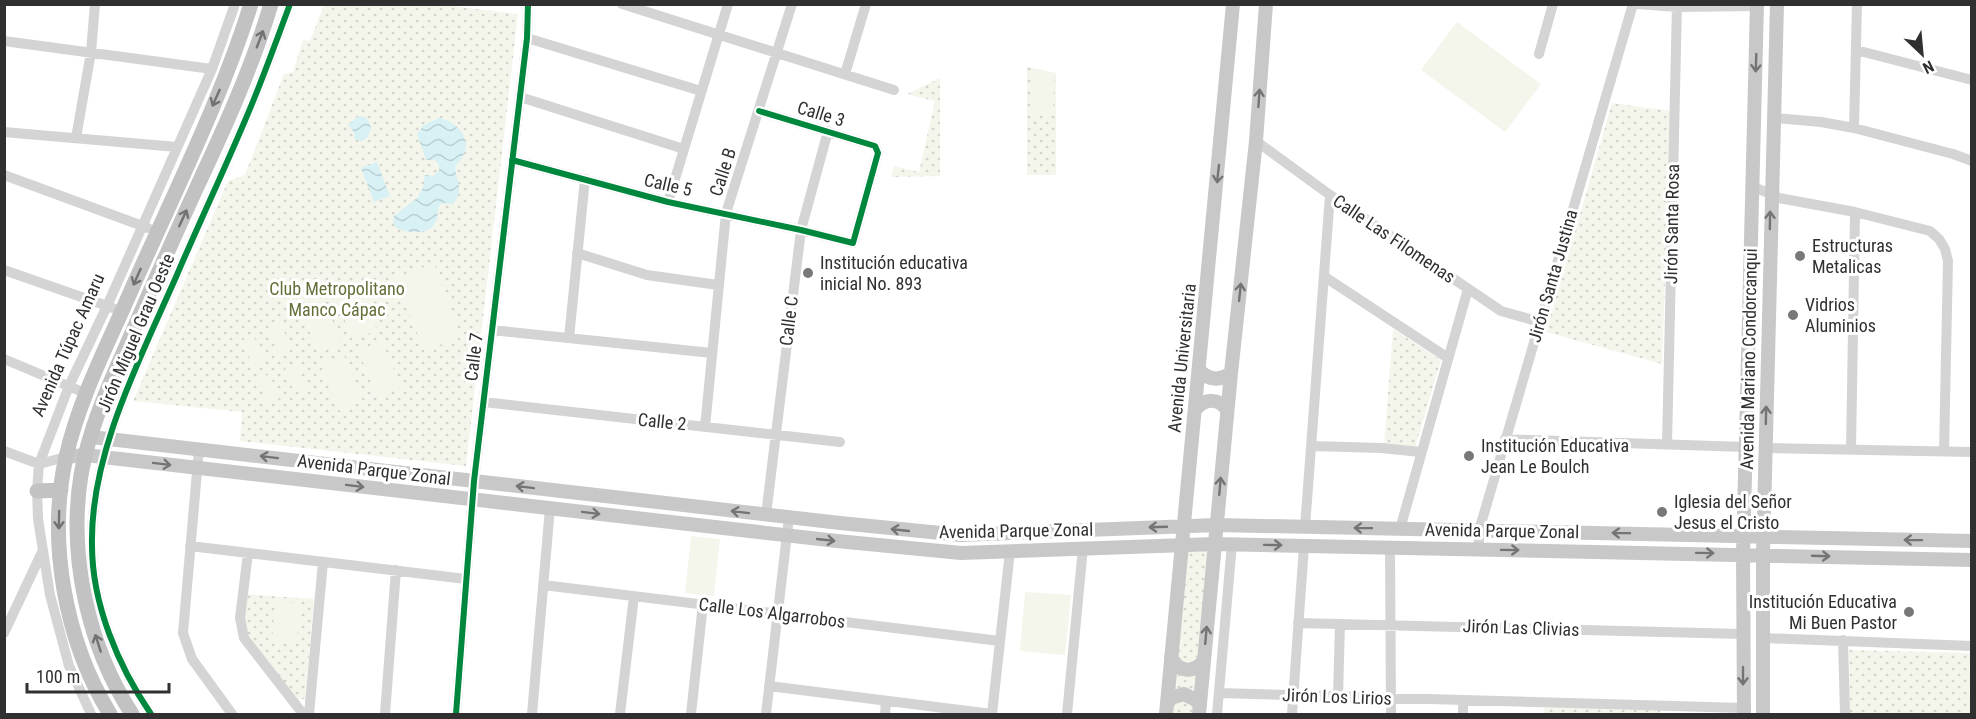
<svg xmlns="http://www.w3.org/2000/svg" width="1976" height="719" font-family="'Roboto Condensed',sans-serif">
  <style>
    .park { fill: url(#park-dots) }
    .pitch { fill: #f4f6ec }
    .water { fill: url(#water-waves) }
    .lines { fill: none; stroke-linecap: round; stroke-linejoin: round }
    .minor { stroke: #d4d4d4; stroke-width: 10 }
    .major { stroke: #c8c8c8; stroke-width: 14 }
    .highway { stroke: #c2c2c2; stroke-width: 15 }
    .cycleway-casing { stroke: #fff; stroke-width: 10 }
    .cycleway { stroke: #00873e; stroke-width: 6 }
    .oneway { stroke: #727272 }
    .oneway2 { stroke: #747474 }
    .poi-dot { fill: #787878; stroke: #fff; stroke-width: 2 }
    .labels { text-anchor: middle; stroke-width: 6; stroke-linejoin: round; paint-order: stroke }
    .street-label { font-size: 18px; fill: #303030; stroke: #fff }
    .poi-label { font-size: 18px; fill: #303030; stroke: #fff; text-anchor: start }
    .park-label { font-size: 18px; fill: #637039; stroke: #fff }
  </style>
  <defs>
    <pattern id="park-dots" width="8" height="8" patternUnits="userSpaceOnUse" patternTransform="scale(1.5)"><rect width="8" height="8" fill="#f4f6ec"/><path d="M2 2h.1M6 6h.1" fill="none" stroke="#d2d3cb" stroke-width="1.8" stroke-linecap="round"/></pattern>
    <pattern id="water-waves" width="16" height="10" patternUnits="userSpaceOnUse" patternTransform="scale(1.5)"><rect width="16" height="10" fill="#d8f1f4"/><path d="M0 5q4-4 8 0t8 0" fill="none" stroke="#bacfd2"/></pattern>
  </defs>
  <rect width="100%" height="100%" fill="#fff"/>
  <path class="park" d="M435,4L518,14L466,466L240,441L242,412L133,401L228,181L245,175L284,74L293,72L303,40L310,41L324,5Z
    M1027,67L1056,73V175H1027Z
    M940,78V176L891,177L894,166L919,172L935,101L907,94Z
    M1612,103L1671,111L1662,364L1546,332Z
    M1393,329L1441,360L1415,448L1384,445Z
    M1185,550H1209L1194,714H1170Z
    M245,594L314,599L305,699H293L243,628Z
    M1849,650L1971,653V714H1850Z
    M1544,708L1660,710V714H1544Z"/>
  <path class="pitch" d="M1457,22L1541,84L1505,132L1421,70Z
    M1031,73H1054L1053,114L1030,113Z
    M434,263L461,337L424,351L396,278Z
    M358,284L377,330L353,340L334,294Z
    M323,297L342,344L318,353L299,307Z
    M282,325L291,350L279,354L270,329Z
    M254,336L264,361L252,365L242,340Z
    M382,341L401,387L377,397L358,350Z
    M344,355L363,401L339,411L320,364Z
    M297,364L306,389L294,393L285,368Z
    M270,374L279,399L267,404L258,379Z
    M691,536L720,539L714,596L685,593Z
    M1025,592L1071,595L1065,655L1020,651Z
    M275,601L300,603L297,642L272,640Z"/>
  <path class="water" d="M358,116L366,117L371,127L368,137L361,141L354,139V132L348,125Z
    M439,118C455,120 472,138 464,154C462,159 458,162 455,166C456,181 465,191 453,204L443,203L439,206C438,211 438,216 436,221C430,236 409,233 396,228L393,223L394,216L418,197L423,187L425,175L434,176L439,170V165L435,160H426L417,134L424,125Z
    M377,162L390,196L374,202L361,168Z"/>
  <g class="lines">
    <path class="minor" d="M622,4L894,90
      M1638,4L1677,7L1757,6
      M527,38L701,91
      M4,41L212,69
      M1856,50L1972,80
      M1539,54L1553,4
      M845,74L866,4
      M520,97L684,149
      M1774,118L1821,122L1854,128L1953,154L1972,161
      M1854,128L1857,4
      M4,132L177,147
      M76,138L91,52L95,4
      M1256,141L1330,195L1501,311L1540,322
      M512,160L668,202L801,230L853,243L878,153L875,146L759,111
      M4,175L148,228
      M1752,186L1779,198L1855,212L1930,231L1939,239L1945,249L1948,261L1944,451
      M668,202L728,4
      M577,253L647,275L718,285
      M4,270L113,308
      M1325,277L1448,358
      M492,330L712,353
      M569,338L585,179
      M4,359L85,393
      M484,402L840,442
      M705,427L726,213L792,4
      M1505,439L1745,447
      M1667,444L1677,4
      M1312,446L1381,448L1421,452
      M1765,448L1972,452
      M199,449L183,633L192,659L232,714
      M1851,449L1855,212
      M4,451L39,464L66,457
      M766,515L801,230L828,131
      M1305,527L1330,195
      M1400,529L1468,289
      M190,546L466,579
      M1390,547L1391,714
      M1479,549V530L1483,517L1633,4
      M248,553L240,618L244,638L303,714
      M543,585L1000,641
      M1298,623L1743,634
      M4,633L43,550
      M1763,638L1972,646
      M1843,640L1845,714
      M769,686L992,714
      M1219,693L1744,708
      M1338,697L1340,624
      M1463,700V714
      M91,714L69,666L50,595L38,519L37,491L39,464L69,386L107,306L212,69L235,4
      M151,714C118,666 92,604 92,545C90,454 140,359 176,277C202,216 231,156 256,94C268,64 279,34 290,4
      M309,714L323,562
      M385,714L396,570
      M456,714L474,481L527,38L528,4
      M532,714L550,508
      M620,714L634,596
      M691,714L703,604
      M766,714L789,517
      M885,714L886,701
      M992,714L1010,551
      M1067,714L1083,548
      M1217,714L1232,544
      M1292,714L1304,546"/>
    <path class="major" d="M1199,370C1209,381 1220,381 1231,373
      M1196,409C1205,398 1219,398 1227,410
      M91,437L840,523L961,535L1217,525L1972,541
      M66,457L85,455L837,541L961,553L1215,544L1972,560
      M1171,657C1178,672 1193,674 1204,661
      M1167,704L1171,698L1184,694L1196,700L1200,706
      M1166,714L1233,4
      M1199,714L1231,373L1256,141L1266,4
      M1744,714L1743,554L1757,4
      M1763,714V554L1777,4"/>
    <path class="highway" d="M37,491L61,490
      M110,714C65,641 47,541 66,457C79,399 107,346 130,293C172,197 220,103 251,4
      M132,714C88,646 68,556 81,475C90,423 114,374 135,326C155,280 175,235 196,189C224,129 252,68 271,4"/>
    <defs>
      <path id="cycleway" d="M512,160L668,202L801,230L853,243L878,153L875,146L759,111
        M151,714C118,666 92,604 92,545C90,454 140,359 176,277C202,216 231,156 256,94C268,64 279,34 290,4
        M456,714L474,481L527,38L528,4"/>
    </defs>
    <use href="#cycleway" class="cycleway-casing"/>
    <use href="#cycleway" class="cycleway"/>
  </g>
  <defs><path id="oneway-shaft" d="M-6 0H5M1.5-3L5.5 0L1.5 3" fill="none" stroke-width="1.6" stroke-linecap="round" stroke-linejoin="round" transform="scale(1.5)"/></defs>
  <g class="oneway">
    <use href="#oneway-shaft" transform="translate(260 39) rotate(-69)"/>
    <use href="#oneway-shaft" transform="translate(216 98) rotate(114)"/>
    <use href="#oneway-shaft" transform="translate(183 218) rotate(-65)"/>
    <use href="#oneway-shaft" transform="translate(137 277) rotate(114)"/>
    <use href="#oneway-shaft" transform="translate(59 520) rotate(91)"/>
    <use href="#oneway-shaft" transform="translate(98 643) rotate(-108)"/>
  </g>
  <g class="oneway2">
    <use href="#oneway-shaft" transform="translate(1756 63) rotate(92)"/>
    <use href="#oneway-shaft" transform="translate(1259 98) rotate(-86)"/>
    <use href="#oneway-shaft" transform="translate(1218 174) rotate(96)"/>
    <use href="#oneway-shaft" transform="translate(1770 220) rotate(-89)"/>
    <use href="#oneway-shaft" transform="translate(1240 292) rotate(-84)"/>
    <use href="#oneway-shaft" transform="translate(1766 415) rotate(-89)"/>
    <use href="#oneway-shaft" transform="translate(269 457) rotate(-173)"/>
    <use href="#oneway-shaft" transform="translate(162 464) rotate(7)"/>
    <use href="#oneway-shaft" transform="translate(355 486) rotate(7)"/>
    <use href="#oneway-shaft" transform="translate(1220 486) rotate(-85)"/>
    <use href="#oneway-shaft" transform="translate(525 487) rotate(-173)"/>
    <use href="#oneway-shaft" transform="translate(740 512) rotate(-173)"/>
    <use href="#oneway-shaft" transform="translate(591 513) rotate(7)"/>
    <use href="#oneway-shaft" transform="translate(1158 527) rotate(178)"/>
    <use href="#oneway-shaft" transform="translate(1363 528) rotate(-179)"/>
    <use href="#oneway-shaft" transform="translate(900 530) rotate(-174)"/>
    <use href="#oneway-shaft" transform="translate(1621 533) rotate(-179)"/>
    <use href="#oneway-shaft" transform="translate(826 540) rotate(6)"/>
    <use href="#oneway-shaft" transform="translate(1913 540) rotate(-179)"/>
    <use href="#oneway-shaft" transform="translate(1273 545) rotate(1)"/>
    <use href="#oneway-shaft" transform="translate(1510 550) rotate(1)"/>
    <use href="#oneway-shaft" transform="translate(1705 553) rotate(1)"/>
    <use href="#oneway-shaft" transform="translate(1821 556) rotate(2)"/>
    <use href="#oneway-shaft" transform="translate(1206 635) rotate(-85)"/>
    <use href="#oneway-shaft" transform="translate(1743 676) rotate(90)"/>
  </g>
  <g class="poi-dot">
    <circle cx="1800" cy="256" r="6"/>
    <circle cx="808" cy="273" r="6"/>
    <circle cx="1793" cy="315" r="6"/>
    <circle cx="1469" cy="456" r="6"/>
    <circle cx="1662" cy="512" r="6"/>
    <circle cx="1909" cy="612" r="6"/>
  </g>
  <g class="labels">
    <g class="street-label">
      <text transform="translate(821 114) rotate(17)" y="6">Calle 3</text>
      <text transform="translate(723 172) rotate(-72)" y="6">Calle B</text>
      <text transform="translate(668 185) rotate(13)" y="6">Calle 5</text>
      <text transform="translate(1672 224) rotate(-89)" y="6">Jirón Santa Rosa</text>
      <text transform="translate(1394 239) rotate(34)" y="6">Calle Las Filomenas</text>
      <text transform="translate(1553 276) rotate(-74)" y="6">Jirón Santa Justina</text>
      <text transform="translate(789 321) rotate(-83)" y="6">Calle C</text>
      <text transform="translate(136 333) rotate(-67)" y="6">Jirón Miguel Grau Oeste</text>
      <text transform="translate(68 345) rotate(-66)" y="6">Avenida Túpac Amaru</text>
      <text transform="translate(474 357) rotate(-83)" y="6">Calle 7</text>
      <text transform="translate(1182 358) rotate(-84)" y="6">Avenida Universitaria</text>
      <text transform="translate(1749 359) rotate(-89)" y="6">Avenida Mariano Condorcanqui</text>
      <text transform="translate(662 422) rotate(6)" y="6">Calle 2</text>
      <text transform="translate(374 470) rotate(7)" y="6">Avenida Parque Zonal</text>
      <text transform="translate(1016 531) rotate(-1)" y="6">Avenida Parque Zonal</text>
      <text transform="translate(1502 531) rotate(1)" y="6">Avenida Parque Zonal</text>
      <text transform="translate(772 613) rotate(7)" y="6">Calle Los Algarrobos</text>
      <text transform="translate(1521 628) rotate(2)" y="6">Jirón Las Clivias</text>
      <text transform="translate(1337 697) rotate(2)" y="6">Jirón Los Lirios</text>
    </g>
    <g class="poi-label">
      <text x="1812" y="252">Estructuras<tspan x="1812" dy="21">Metalicas</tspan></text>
      <text x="820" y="269">Institución educativa<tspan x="820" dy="21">inicial No. 893</tspan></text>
      <text x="1805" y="311">Vidrios<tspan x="1805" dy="21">Aluminios</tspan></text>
      <text x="1481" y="452">Institución Educativa<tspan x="1481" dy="21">Jean Le Boulch</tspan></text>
      <text x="1674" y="508">Iglesia del Señor<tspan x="1674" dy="21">Jesus el Cristo</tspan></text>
      <text x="1897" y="608" text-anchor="end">Institución Educativa<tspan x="1897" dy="21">Mi Buen Pastor</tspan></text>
    </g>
    <g class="park-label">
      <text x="337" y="295">Club Metropolitano<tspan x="337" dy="21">Manco Cápac</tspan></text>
    </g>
  </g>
  <rect width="1976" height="719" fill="none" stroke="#303030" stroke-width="12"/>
  <g transform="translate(1922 54) rotate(154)" stroke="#ffffff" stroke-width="4.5" paint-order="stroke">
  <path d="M0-4.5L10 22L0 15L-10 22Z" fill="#303030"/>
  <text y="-9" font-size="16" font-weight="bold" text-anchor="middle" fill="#303030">N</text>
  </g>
  <path d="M27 683v9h142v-9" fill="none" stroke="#303030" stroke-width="3"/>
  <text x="36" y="683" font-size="18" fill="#303030" stroke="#ffffff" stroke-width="4.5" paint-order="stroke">100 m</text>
</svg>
